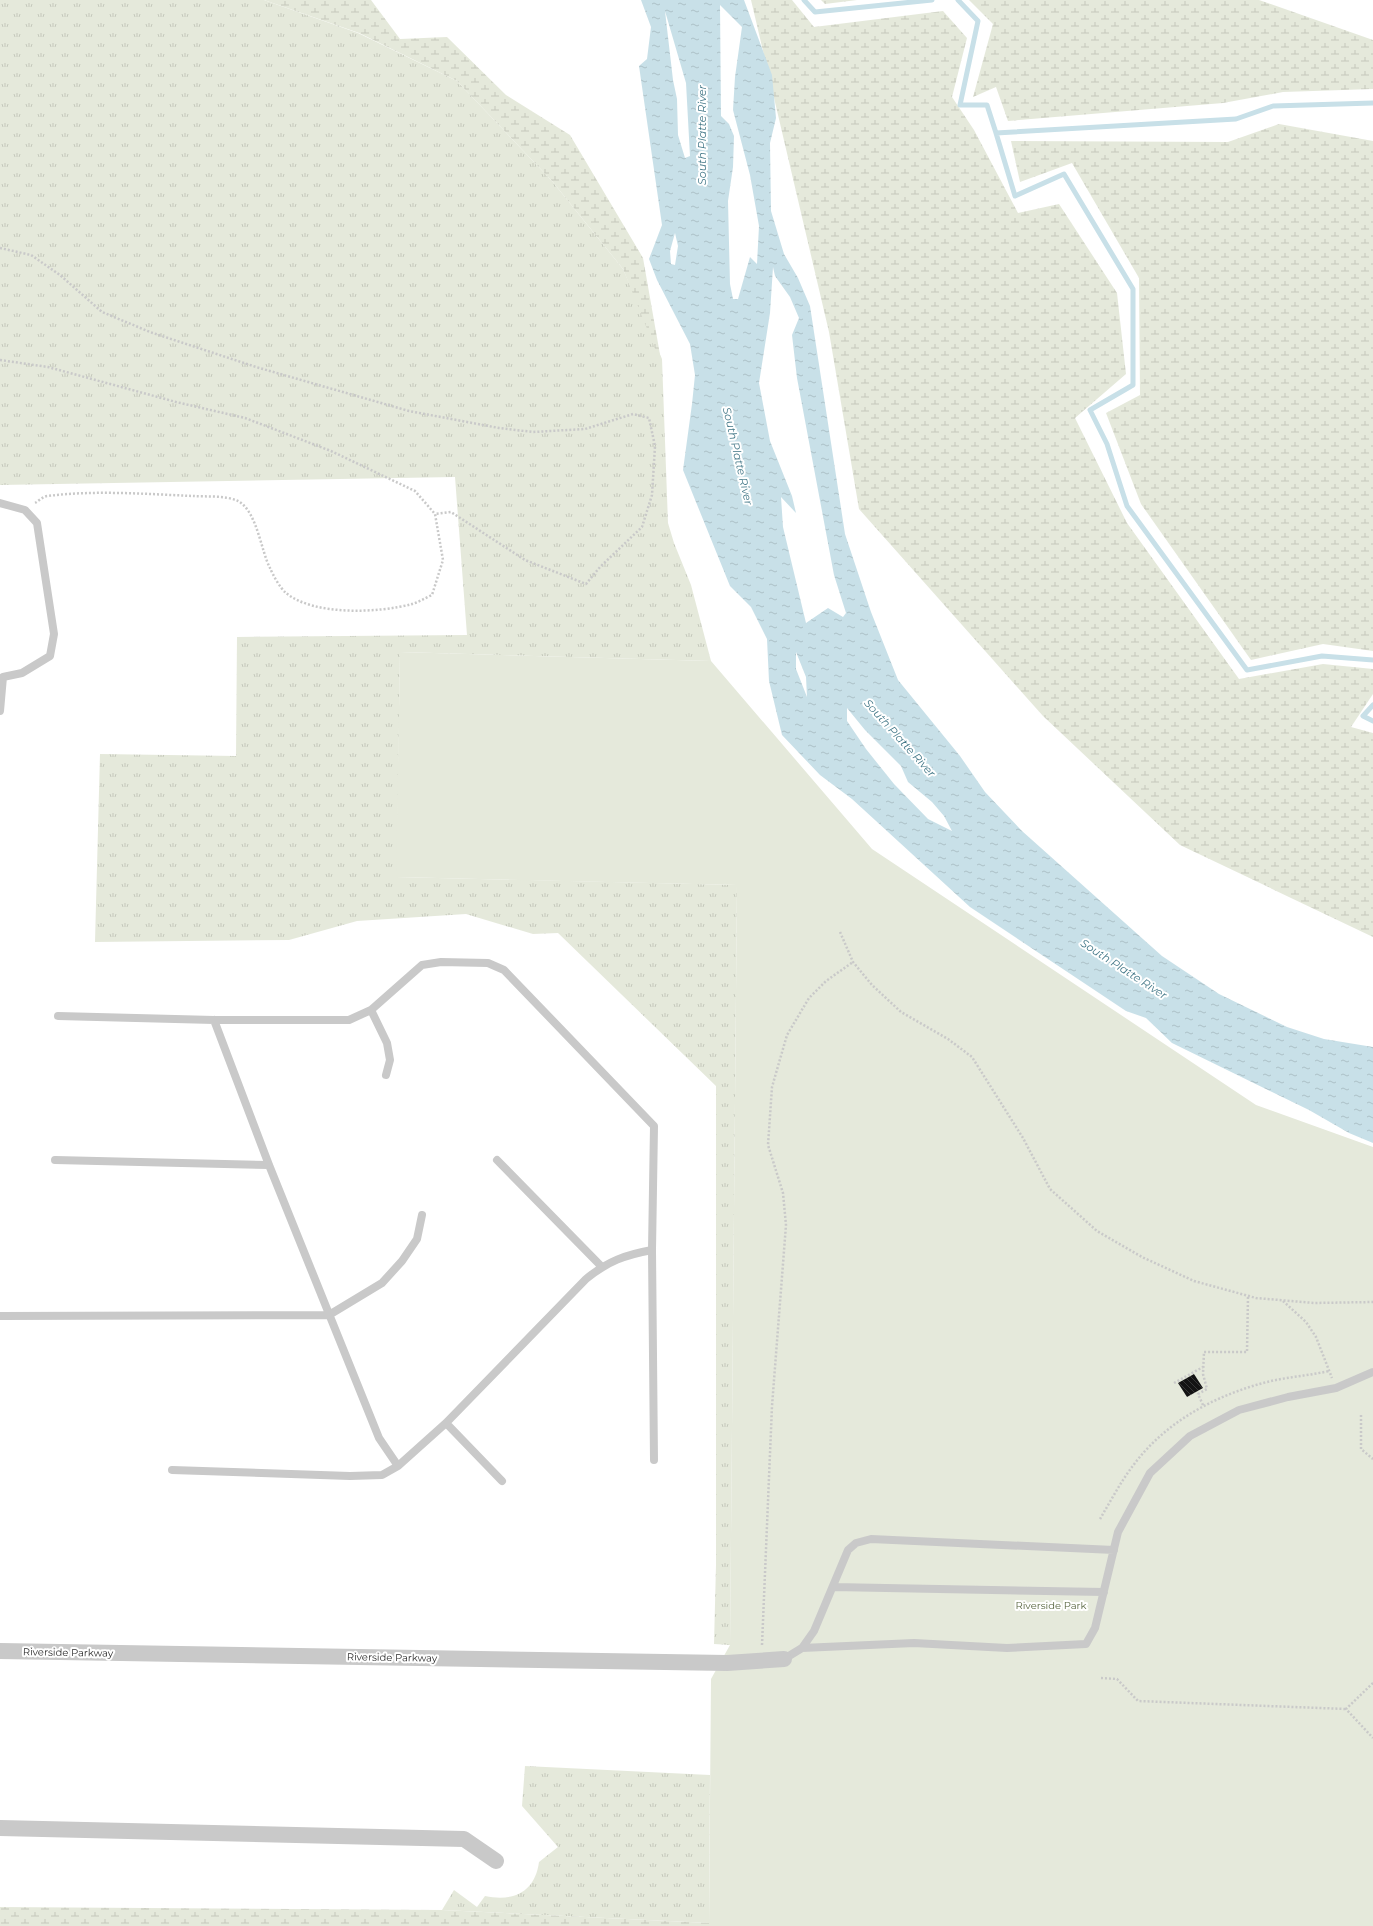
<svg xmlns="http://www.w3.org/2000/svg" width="1373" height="1926" font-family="Montserrat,sans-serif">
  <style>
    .grass { fill: url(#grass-tufts) }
    .wetland { fill: url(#wetland-marsh) }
    .park { fill: #e5e9db }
    .water { fill: url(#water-ripples); fill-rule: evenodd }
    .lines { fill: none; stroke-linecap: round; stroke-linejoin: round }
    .stream { stroke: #c8e0e8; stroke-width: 5 }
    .building { fill: url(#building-back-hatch) }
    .path { stroke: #c9c9c9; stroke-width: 2.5; stroke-dasharray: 2 2; stroke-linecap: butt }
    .lane { stroke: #c9c9c9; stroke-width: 8 }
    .street { stroke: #c9c9c9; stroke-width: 16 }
    .labels { text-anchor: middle; stroke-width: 4; stroke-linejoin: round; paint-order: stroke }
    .park-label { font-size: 10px; fill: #56643e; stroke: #fff }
    .street-label { font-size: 10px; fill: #2c2c2c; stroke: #fff }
    .water-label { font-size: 11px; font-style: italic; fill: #427787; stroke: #fff }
  </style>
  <defs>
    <pattern id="grass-tufts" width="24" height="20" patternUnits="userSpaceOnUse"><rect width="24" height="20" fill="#e5e9db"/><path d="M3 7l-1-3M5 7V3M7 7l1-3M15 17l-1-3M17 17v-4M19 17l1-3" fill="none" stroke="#c5c8bc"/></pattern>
    <pattern id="wetland-marsh" width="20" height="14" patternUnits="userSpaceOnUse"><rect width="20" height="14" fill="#e5e9db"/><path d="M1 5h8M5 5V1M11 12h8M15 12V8" fill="none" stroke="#c5c8bc"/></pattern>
    <pattern id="water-ripples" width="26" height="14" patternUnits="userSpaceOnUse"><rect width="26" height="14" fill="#c8e0e8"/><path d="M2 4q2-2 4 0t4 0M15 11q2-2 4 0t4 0" fill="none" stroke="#acc0c7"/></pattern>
    <pattern id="building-back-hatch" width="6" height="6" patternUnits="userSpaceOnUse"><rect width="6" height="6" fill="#131313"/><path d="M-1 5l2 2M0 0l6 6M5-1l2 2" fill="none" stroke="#363636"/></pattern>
  </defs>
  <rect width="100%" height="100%" fill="#fff"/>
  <path class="grass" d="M0,0H264L358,33L457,81L552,181L623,269L662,359L668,523L674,543L691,585L711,661L400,652L397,877L737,885L730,1645L714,1644L716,1565V1086L558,933L533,934L466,914L357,921L289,940L95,942L100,754L236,756L237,637L467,635L455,477L0,485Z
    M525,1766L710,1775L709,1923L442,1910L454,1890L477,1907L485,1896C514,1902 535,1892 539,1862L558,1847L522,1806Z"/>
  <path class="wetland" d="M264,0H371L400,39L447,37L506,95L570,135L643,258L662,366L623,269L552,181L457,81L359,33Z
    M751,0H792L814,27L943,11L967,38L952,97L974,130L1018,213L1059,204L1117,293L1126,374L1075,418L1127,523L1239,679L1323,664L1373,669V694L1351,727L1373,733V937L1180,845L1043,716L859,509L829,332Z
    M821,0H857L825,4Z
    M969,0H1259L1373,40V89L1283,92L1223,103L1008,121L996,87L973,97L993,24Z
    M1279,124L1373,141V651L1323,644L1251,660L1141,504L1106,413L1140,395L1139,278L1072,163L1020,182L1011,141L1228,142Z
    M0,1907L442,1910L709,1923V1926H0Z"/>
  <path class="park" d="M400,652L711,661L872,849L1256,1105L1373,1147V1926H709L711,1679L730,1645L737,885L396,877Z"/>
  <path class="water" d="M641,0H744L772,75L776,118L770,143L771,211L784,254L798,278L810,306L845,534L871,612L898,680L960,756L985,792L1022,831L1162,956L1219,994L1287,1027L1324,1039L1373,1047V1143L1349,1133L1309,1110L1172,1043L1146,1018L1126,1011L970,907L852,799L820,775L782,735L769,681L767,639L751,607L730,586L683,470L692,404L695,375L690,344L657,280L649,259L662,225L639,66L647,59L651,27ZM720,5L742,27L735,77L733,110L750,175L759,226L757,264L750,257L738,299H733L730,284L728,201L733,167L734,136L729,124L721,116ZM665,11L686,83L690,156L685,158L678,135L677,99L673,80ZM675,233L678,246L675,265L671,264L670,251ZM773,267L775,276L790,297L799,318L792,335L797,378L834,575L846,613L843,617L828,608L806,623L783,527L781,497L796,513L792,496L770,441L759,383L770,313ZM796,652L806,677L807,697L796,669ZM847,708L865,730L901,766L908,782L932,802L944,816L952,831L928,819L894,784L866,749L847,721Z"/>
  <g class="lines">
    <path class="stream" d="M804,0L815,12L932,0
      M958,0L978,21L960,105H987L996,133L1236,119L1273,106L1373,103
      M996,133L1015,196L1064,174L1133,289V385L1090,410L1107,444L1127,506L1247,670L1322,656L1373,660
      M1373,705L1363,716L1373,721"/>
  </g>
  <path class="building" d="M1194,1374L1203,1388L1187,1397L1178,1383Z"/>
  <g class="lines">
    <path class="path" d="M0,248L31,255L60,275L102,312L150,332L256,367L409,411L499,428L533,432L585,429L633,414L649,418L655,446L652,495L642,527L600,567L586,584L525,560L451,512L435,514
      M0,360L48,367L176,402L245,418L331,451L415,491L435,514L443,560L432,595C425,598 419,602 412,604C379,613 314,616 286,593C280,588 273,575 270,568C261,551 257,511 238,501C225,495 206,497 193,496C147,494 93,490 48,496C43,496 39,501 35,503
      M840,932L853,962L872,985L901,1012L948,1039L972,1057L1023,1138L1050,1189L1097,1231L1142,1257L1194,1281L1256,1298L1314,1303L1373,1302
      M1283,1301L1306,1322L1316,1337L1332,1378
      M1174,1383L1203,1367
      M1203,1405L1198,1394L1207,1389L1203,1374L1204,1352H1247L1248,1296
      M1361,1415V1449L1373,1459
      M1100,1519C1110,1502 1120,1483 1132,1467C1164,1423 1212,1397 1263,1383C1285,1377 1307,1376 1329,1371
      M762,1645L772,1406L786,1225L783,1193L768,1145L772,1087L787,1035L809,998L826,981L853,962
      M1101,1678L1117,1679L1138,1701L1346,1709
      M1373,1683L1346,1709L1373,1738"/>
    <path class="lane" d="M0,503L25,510L37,523L54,634L50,656L22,673L3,677L0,711
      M371,1010L387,1043L390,1060L386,1075
      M58,1016L214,1020H349L371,1010L422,965L441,962L488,963L504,970L654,1126L652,1250L654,1460
      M214,1020L269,1165L379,1438L398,1466
      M55,1160L269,1165
      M497,1160L601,1266
      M0,1316L329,1315L382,1283L402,1261L417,1239L422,1215
      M446,1423L502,1481
      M172,1470L350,1476L382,1475L398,1466L446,1423L586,1279C608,1261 625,1255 652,1250
      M833,1587L1104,1592
      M802,1648L814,1631L848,1550L856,1543L871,1539L1114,1550
      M784,1659L802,1648L914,1643L1007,1648L1086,1644L1095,1628L1118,1532L1150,1473L1190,1436L1239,1410L1288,1397L1336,1388L1373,1372"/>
    <path class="street" d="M0,1651L727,1663L784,1659
      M0,1828L464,1839L496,1861"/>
  </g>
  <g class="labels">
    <g class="park-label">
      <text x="1051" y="1609">Riverside Park</text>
    </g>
    <g class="street-label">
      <text transform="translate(68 1652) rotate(1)" y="4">Riverside Parkway</text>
      <text transform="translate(392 1657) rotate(1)" y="4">Riverside Parkway</text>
    </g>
    <g class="water-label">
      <text transform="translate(702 135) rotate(-90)" y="4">South Platte River</text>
      <text transform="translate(738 456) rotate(77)" y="4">South Platte River</text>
      <text transform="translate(900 738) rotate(48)" y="4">South Platte River</text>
      <text transform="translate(1124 969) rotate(33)" y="4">South Platte River</text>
    </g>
  </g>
</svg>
